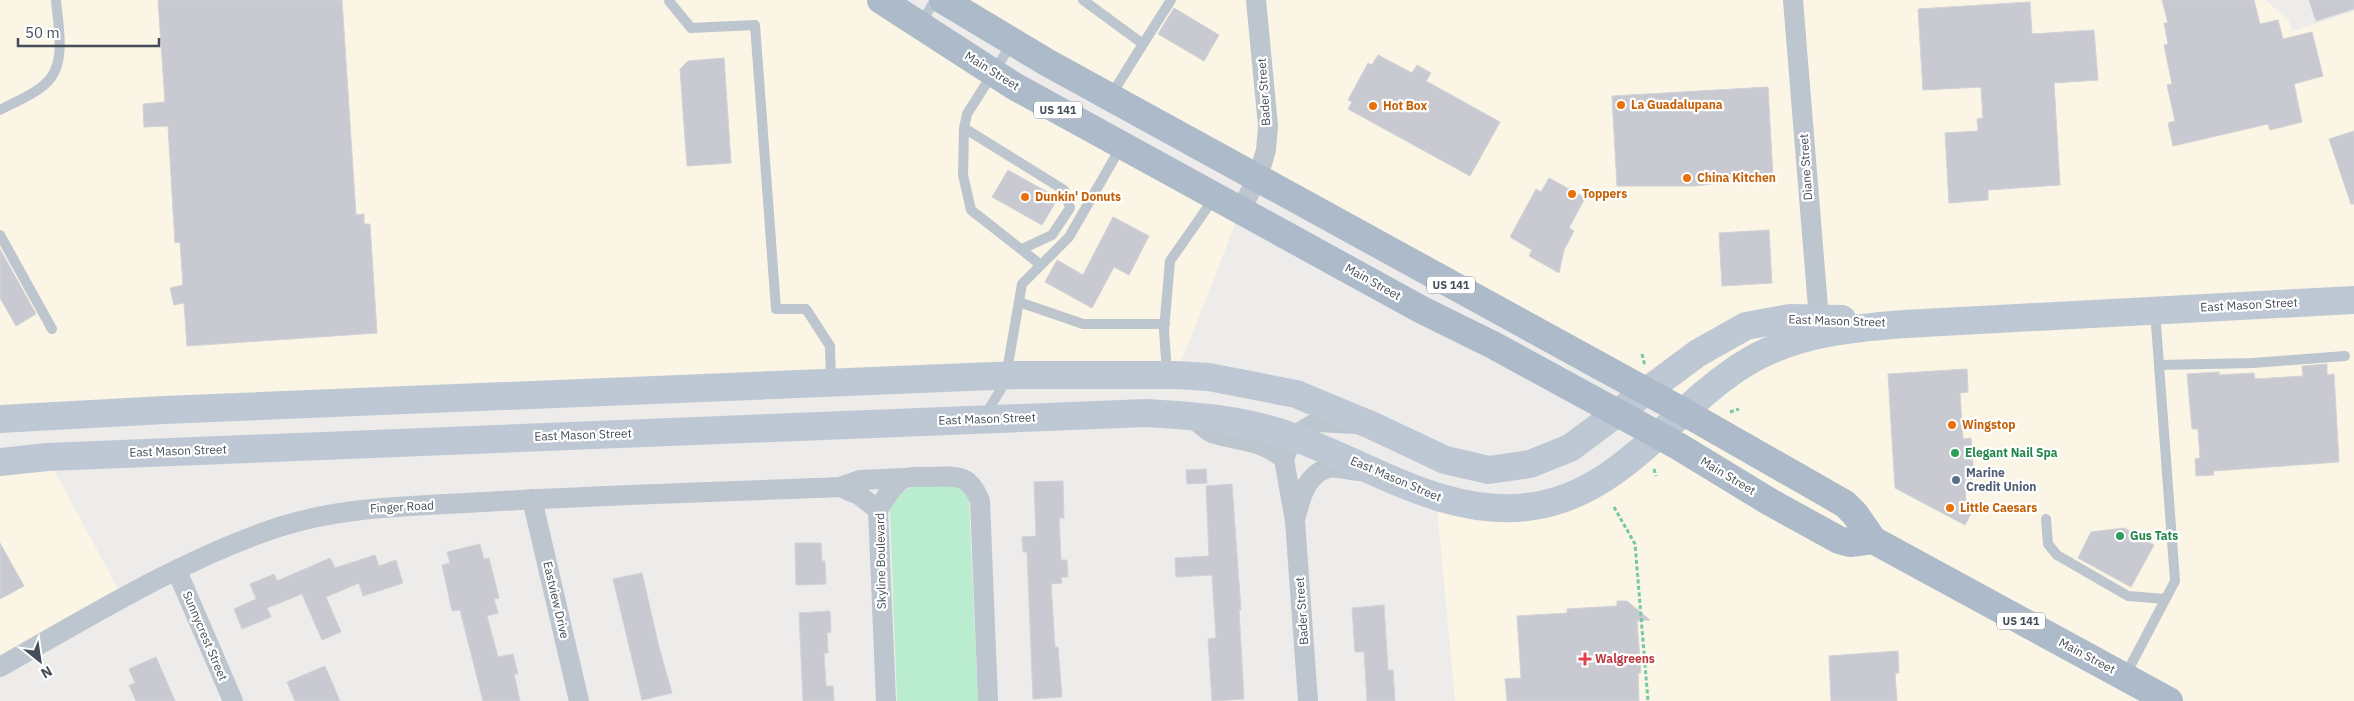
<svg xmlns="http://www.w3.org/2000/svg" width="2354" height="701" font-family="'IBM Plex Sans',sans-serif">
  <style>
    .commercial { fill: #faf5e4 }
    .green { fill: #baeccf }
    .building { fill: #c9cad1; stroke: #d0d2d7 }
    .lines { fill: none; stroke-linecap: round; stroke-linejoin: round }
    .path { stroke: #74c8a2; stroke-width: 3; stroke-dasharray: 4 2.5; stroke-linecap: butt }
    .lane { stroke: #bdc5ce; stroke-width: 10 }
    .street { stroke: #bdc5ce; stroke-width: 20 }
    .secondary { stroke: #bec8d4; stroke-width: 28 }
    .primary { stroke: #acbaca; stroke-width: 28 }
    .food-dot { fill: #e8710a; stroke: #fff; stroke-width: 2 }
    .leisure-dot { fill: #2e9e5b; stroke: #fff; stroke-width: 2 }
    .service-dot { fill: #5c6f8a; stroke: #fff; stroke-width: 2 }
    .health-dot { fill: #e0444e; stroke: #fff; stroke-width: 2 }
    .labels { text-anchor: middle; stroke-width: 4.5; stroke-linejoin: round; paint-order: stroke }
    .shield { fill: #fff; stroke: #7d838a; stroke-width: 1 }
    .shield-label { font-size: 11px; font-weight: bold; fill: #454e58 }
    .street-label { font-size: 12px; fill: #454e58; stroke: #fff }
    .food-label { font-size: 12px; font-weight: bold; fill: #c56008; stroke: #fff; text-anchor: start }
    .leisure-label { font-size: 12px; font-weight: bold; fill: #27864d; stroke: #fff; text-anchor: start }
    .service-label { font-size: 12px; font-weight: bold; fill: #4e5e75; stroke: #fff; text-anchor: start }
    .health-label { font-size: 12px; font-weight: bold; fill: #be3a42; stroke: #fff; text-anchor: start }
  </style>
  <rect width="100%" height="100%" fill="#eeeceb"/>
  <path class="commercial" d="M0,0H881L1241,209L1176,375L0,419Z
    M943,0H2265L2288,19L2293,31L2354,11V701H1455L1436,497L1535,506L1684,412Z
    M47,457L123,598L0,667V462Z"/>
  <path class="green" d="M954,483L968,494L969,503L978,701H897L890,510C901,480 928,485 954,483Z"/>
  <path class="building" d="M158,0H342L356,215L364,214V224H370L377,333L187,346L184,303L174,305L170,288L183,285L180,242L175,243L168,126L144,127L143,104L165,102Z
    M2162,0H2254L2260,24L2278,20L2283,39L2312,32L2323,76L2294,84L2302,122L2270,130L2268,124L2173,146L2168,123L2175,121L2167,85L2172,84L2164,45L2168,44L2164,23H2168Z
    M2309,0H2354V9L2316,21Z
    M2030,2L2032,34L2094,30L2098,80L2054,83L2060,185L1988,190V200L1949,203L1945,133L1978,131L1977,119L1983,118L1981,87L1923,90L1918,9Z
    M1174,8L1219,35L1204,61L1158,34Z
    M1378,55L1412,73L1417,65L1431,73L1426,81L1500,122L1470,176L1348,109L1352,102L1348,100L1368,63L1372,65Z
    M724,58L731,163L687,166L680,69L688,61Z
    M1768,87L1773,177L1695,186H1617L1612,96Z
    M2354,131V204H2351L2329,139Z
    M1008,170L1058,198L1042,225L992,197Z
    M1549,178L1585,198L1569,228L1574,231L1564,250L1559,273L1529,256L1532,250L1510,237L1536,189L1541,192Z
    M1113,217L1149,236L1129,275L1114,267L1092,308L1045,282L1057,260L1083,275Z
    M1769,230L1772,283L1722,286L1719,233Z
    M0,249L36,314L16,326L0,298Z
    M2327,364V375L2334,374L2339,462L2213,471L2214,475L2196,476L2195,459L2200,458L2198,429H2192L2187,374L2219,372V375L2254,373L2255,379L2303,376L2302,366Z
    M1967,369L1968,392L1960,393L1963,439L1971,438L1974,479H1965L1966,504L1974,508L1965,525L1895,488L1888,374Z
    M1206,469L1207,483L1187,484L1186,470Z
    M1063,481L1064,518H1059L1061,560H1067L1068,577H1061L1062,583L1051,584L1055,647H1058L1062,697L1033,699L1027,552H1023L1022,537L1036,536L1034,482Z
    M1232,484L1241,610H1239L1244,699L1212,701L1208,639L1216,638L1212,575L1176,577L1175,558L1209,556L1206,486Z
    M2124,528L2154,545L2131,587L2078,558L2091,532Z
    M0,543L24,586L0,599Z
    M795,543H821L822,561H825L826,584L796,585Z
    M480,544L484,559L489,558L499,598L494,599L498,613L487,616L498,657L513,654L518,674H514L520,701H483L460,610L452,611L442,565L450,563L447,552Z
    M375,555L379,566L396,560L403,583L363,596L359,583L326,597L341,632L322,640L302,594L267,608L271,617L242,629L234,609L256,599L250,584L274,574L277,581L330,558L335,568Z
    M642,573L659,647L672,693L642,700L613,579Z
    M1617,601H1627L1650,620L1637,621L1641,673H1638L1639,701H1507L1505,679L1521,678L1517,616L1567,613V609L1617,606Z
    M1384,605L1388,670H1393L1395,701H1367L1364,652H1355L1352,608Z
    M830,611L831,632L827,633L828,653H824L826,686H833L834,701H803L799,613Z
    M1898,651L1899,673H1895L1897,701H1831L1829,656Z
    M156,657L175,701H136L129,685L135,683L129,669Z
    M325,666L340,701H295L287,682Z"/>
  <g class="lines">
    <path class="path" d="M1642,354L1645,366
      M1730,412L1739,409
      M1654,469L1656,476
      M1614,507L1635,544L1648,701"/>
    <path class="lane" d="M1083,0L1143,44L1110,97
      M669,1L691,28L755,25L776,309H806L830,346L831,383
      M920,25L935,0
      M1012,43L967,114L964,128L963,175L971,210L1041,265
      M1143,44L1171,0
      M0,110C14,102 32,96 44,85C68,66 58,26 56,0
      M964,128L1064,190L1070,208L1052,235L1022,249
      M0,235L52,329
      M1019,302L1083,324H1165
      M2159,365L2253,363L2345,356
      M1167,374L1164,330L1170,261L1214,198
      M984,417L1001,389L1006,376L1022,284L1069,237L1122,145
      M2046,519L2048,544L2057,555L2128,596L2165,599
      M2125,676L2175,581L2155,311"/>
    <path class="street" d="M1793,0L1820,332
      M1241,209L1258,177L1266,150L1268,126L1256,0
      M1191,416C1197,421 1205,430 1212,433C1239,442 1261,439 1284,459
      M840,487L859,495L878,510
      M532,499L579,701
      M1296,516C1301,497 1306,475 1328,468C1337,466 1351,471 1360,471
      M177,571L233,701
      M0,667C89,617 182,559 279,527C345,506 415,506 484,502C602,495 721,492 840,487L860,480L905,478
      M886,701L878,510C884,500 894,482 906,478C913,476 923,477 930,477C956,476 969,473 980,501L988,701
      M1308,701L1295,521L1284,459L1293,436L1317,422L1356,424"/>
    <path class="secondary" d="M0,419L164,410L1018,375H1176L1209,377L1296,394L1373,426L1445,460L1489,470L1530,464L1570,448L1698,353L1746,326L1790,318L1842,319
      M0,462L47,457L1146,413C1196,416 1245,419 1293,437C1371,465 1448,520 1534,506C1625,492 1674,405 1749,361C1797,333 1851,328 1905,324L2354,300"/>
    <path class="primary" d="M881,0L1014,86L1422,310L1493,345L1678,446L1770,502L1839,540L1850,543L1873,540
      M943,0L1048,63L1684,412L1845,504L1855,514L1873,540L2169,701"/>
  </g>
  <g class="food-dot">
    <circle cx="1621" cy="105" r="5"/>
    <circle cx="1373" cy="106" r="5"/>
    <circle cx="1687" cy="178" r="5"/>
    <circle cx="1572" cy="194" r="5"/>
    <circle cx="1025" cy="197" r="5"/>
    <circle cx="1952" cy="425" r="5"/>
    <circle cx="1950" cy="508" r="5"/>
  </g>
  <g class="leisure-dot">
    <circle cx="1955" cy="453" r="5"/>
    <circle cx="2120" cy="536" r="5"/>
  </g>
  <circle class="service-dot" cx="1956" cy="480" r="5"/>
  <path class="health-dot" d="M1582.5 651.5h5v5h5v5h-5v5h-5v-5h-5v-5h5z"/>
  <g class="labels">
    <g class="shield">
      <rect x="1034" y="101.5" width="48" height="17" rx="4"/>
      <rect x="1427" y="276.5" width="48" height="17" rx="4"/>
      <rect x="1997" y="612.5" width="48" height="17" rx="4"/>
    </g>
    <g class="shield-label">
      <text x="1058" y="114">US 141</text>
      <text x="1451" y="289">US 141</text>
      <text x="2021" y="625">US 141</text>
    </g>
    <g class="street-label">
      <text transform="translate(992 71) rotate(32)" y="4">Main Street</text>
      <text transform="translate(1264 92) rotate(-94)" y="4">Bader Street</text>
      <text transform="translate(1806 167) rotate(-94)" y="4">Diane Street</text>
      <text transform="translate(1373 282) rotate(29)" y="4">Main Street</text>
      <text transform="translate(2249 305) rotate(-3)" y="4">East Mason Street</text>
      <text transform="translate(1837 321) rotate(2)" y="4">East Mason Street</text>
      <text transform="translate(987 419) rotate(-2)" y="4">East Mason Street</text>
      <text transform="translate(583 435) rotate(-2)" y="4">East Mason Street</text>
      <text transform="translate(178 451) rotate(-2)" y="4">East Mason Street</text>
      <text transform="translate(1728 476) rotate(31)" y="4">Main Street</text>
      <text transform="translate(1396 479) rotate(23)" y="4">East Mason Street</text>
      <text transform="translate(402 507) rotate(-3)" y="4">Finger Road</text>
      <text transform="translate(881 561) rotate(-91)" y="4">Skyline Boulevard</text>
      <text transform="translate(556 600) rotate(77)" y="4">Eastview Drive</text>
      <text transform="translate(1302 611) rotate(-94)" y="4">Bader Street</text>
      <text transform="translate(205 636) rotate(67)" y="4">Sunnycrest Street</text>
      <text transform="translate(2087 656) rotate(28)" y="4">Main Street</text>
    </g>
    <g class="food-label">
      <text x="1631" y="109">La Guadalupana</text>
      <text x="1383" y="110">Hot Box</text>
      <text x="1697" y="182">China Kitchen</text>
      <text x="1582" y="198">Toppers</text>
      <text x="1035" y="201">Dunkin' Donuts</text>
      <text x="1962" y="429">Wingstop</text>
      <text x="1960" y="512">Little Caesars</text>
    </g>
    <g class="leisure-label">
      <text x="1965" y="457">Elegant Nail Spa</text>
      <text x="2130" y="540">Gus Tats</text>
    </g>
    <g class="service-label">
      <text x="1966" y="477">Marine<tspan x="1966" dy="14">Credit Union</tspan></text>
    </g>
    <g class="health-label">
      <text x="1595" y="663">Walgreens</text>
    </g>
  </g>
  <g transform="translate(40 661) rotate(150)" stroke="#ffffff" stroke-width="4" paint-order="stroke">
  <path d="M0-4L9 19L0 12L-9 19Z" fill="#454e58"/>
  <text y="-8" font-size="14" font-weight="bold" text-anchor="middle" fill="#454e58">N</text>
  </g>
  <path d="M18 38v8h141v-8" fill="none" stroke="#454e58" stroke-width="2.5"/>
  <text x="25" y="38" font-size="15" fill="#454e58" stroke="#ffffff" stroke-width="4" paint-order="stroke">50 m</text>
</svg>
